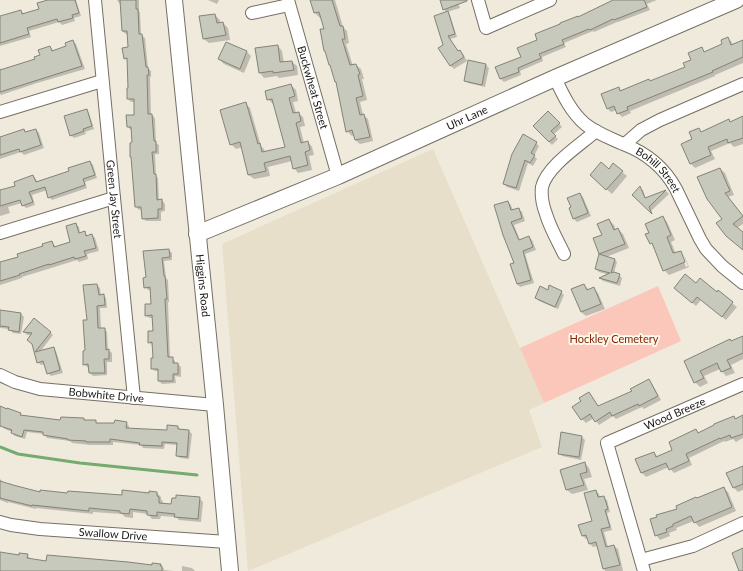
<svg xmlns="http://www.w3.org/2000/svg" width="743" height="571" font-family="Lato,sans-serif">
  <style>
    .built { fill: #e8dfca }
    .green { fill: #fac7ba }
    .shadow { fill: #0003; fill-rule: evenodd }
    .lines { fill: none; stroke-linecap: round; stroke-linejoin: round }
    .stream { stroke: #75ab6e; stroke-width: 3 }
    .building { fill: #c6c9bb; stroke: #828477 }
    .street-casing { stroke: #757064; stroke-width: 14 }
    .secondary-casing { stroke: #757064; stroke-width: 18 }
    .street { stroke: #fff; stroke-width: 12 }
    .secondary { stroke: #fff; stroke-width: 16 }
    .labels { text-anchor: middle; stroke-width: 4; stroke-linejoin: round; paint-order: stroke }
    .street-label { font-size: 11px; fill: #1a1813; stroke: #fdf8e9 }
    .park-label { font-size: 11px; fill: #832409; stroke: #fdf8e9 }
  </style>
  <rect width="100%" height="100%" fill="#f0eadc"/>
  <path class="built" d="M433,149L544,403L529,410L542,447L248,571L222,244Z"/>
  <path class="green" d="M658,286L681,341L544,403L520,348Z"/>
  <path class="shadow" d="M51,0H76L81,16L74,18L75,21L62,25L59,22L29,31L31,37L0,46V19L21,11L24,14L40,9Z
    M117,0H139V11L140,13L141,35L145,38L148,68L151,71V77H150L151,115H152L155,118L156,143L159,145V154H155L156,176L158,178L159,201L162,200L165,204V211L161,212V221H146L143,218L142,209L139,210L136,207L132,130H131L128,127L135,116V102H131L128,99L129,89L128,61L125,58L129,48L128,34H126L122,31L121,4H120Z
    M208,0H219L217,4Z
    M317,0H335L343,27L347,31L349,43L346,44L353,66L356,65L361,69L364,79H362L367,100L360,102L363,115L368,119L373,141L360,144L355,140L354,135L352,136L347,131L337,83L335,82L325,30L321,17L320,18L315,13L312,2Z
    M441,0H457L460,8L447,12L450,15L457,37L450,39L459,52L460,51L463,54L467,61L454,69L451,66L440,48L444,46L447,13L444,9Z
    M616,0H657L647,4L650,10L618,22H617L594,32L593,31L564,43L566,47L542,57L543,61L520,71L521,75L504,82L501,79L539,40L578,18Z
    M215,15L220,20V24L223,23L228,28L230,40L209,43L204,39Z
    M728,38L731,41L733,45L743,41V63L715,75V76L630,111L631,113L622,117L618,113L617,110L611,112L608,109L618,88L622,91L650,82L686,68L702,49L705,52L724,44Z
    M73,41L76,44L85,69L37,83L1,95L0,94V67L1,71L36,60L50,47L54,51L67,47Z
    M278,46L282,51L284,63L292,62L297,66L298,75L279,78L277,76L264,78L260,73Z
    M247,52L251,56L244,73L224,64L219,59Z
    M469,62L486,65L489,68L485,87L468,83L465,80Z
    M291,85L296,90L298,101L293,102L296,113H298L303,117L305,126L300,127L304,143L308,142L312,147L314,155L309,156L312,170L298,173L294,168L292,161L268,167L270,176L254,179L249,175L243,147L236,149L231,144L246,104L250,108L261,146L264,149L265,152L286,147L274,103L273,104L268,99Z
    M86,110L89,113L94,129L85,132L86,134L74,138L71,135Z
    M548,112L562,127L553,135L558,139L552,145L534,126Z
    M743,117V144L734,147L730,143L711,151L715,159L695,168L691,164L682,145L694,140L699,129L702,133L731,123Z
    M24,130L27,133L36,130L39,133L44,148L24,155L21,152L0,159V138Z
    M536,143L539,146L534,156L537,159L533,166L528,163L519,191L507,187L504,184Z
    M90,162L93,165L97,178L85,182L87,188L52,200L49,197L47,190L32,195L35,205L26,208L23,205L22,203L8,207L10,213L0,216V191L17,186L33,176L36,179L37,182L71,171Z
    M720,169L725,173L734,195L728,197L743,216V224L737,228L743,233V250L723,219Z
    M609,170L622,172L627,176L612,194L596,180Z
    M640,188L643,190L646,199L666,191L669,194L651,211L653,214L633,195Z
    M580,194L583,197L591,216L577,222L574,219L570,209Z
    M508,202L511,205L513,211L519,209L522,212L525,221L514,225L520,240L529,237L532,240L536,250L525,254L534,283L520,287L517,284Z
    M663,217L667,222L675,240L671,242L676,254L680,252L685,257L689,267L669,275L664,270L656,248L651,243ZM682,256H684L688,266L686,267Z
    M609,220L614,225L616,230L618,229L623,234L629,248L606,257L614,259L617,262L614,273L619,275L622,278L620,286L603,281L600,278L610,275L599,272L596,269L603,256L600,253L603,235Z
    M76,224L79,227L80,233L84,232L88,236L92,235L95,238L99,251L87,254L88,259L79,262L77,260L22,277V278L0,285V263L19,257L52,242L56,247L71,242Z
    M169,250L172,253V260L164,261L166,278L168,280L169,302H168L170,358H172L175,361V364H178L181,367V377L175,376L176,383L162,384L159,381V371H155L152,368L154,359L153,345H152L149,342L154,332L153,318H149L146,315L152,305L151,290H148L145,287L147,278L144,252Z
    M696,284L717,293L718,292L737,307L726,320L701,300L696,306L675,288Z
    M97,285L100,288L101,296L103,295L106,298L107,308H100L101,329H104L107,332L108,350L112,353V362H107V375L93,376L90,373V367H87L84,364L88,320Z
    M584,285L589,290L593,288L598,293L605,309L586,316L581,312Z
    M548,291L561,292L564,295L558,309L539,301L536,298Z
    M0,311L21,314L24,317L21,334L13,333L9,329L0,328Z
    M24,332H50L53,335L40,352L53,348L56,351L63,373L51,376L48,373L45,364L41,365L38,362L33,345L32,335H27Z
    M743,337V359L731,365L735,373L726,376L720,369L704,376L708,383L700,387L695,382L685,362Z
    M649,380L652,384L661,400L644,409L642,407L616,419L613,416L599,425L594,418L586,423L582,419L574,407L582,401L592,397L599,407L633,392Z
    M0,407L20,414L23,416L61,421H95L98,424L126,423L129,426V429L168,431L178,427L181,430L189,431L192,434L189,459L180,458L177,455L178,445L165,444L164,449L143,448L141,445L113,442V445H90L72,443L70,441L47,438L44,434L27,432L25,439L15,436L12,433V432L5,429L0,425Z
    M743,416V438L736,442L733,439L725,442L724,441L689,458L692,465L674,473L669,467L646,477L642,473L637,459L654,453L658,457L673,450L696,431L699,434Z
    M582,437L585,440L581,460L562,456L559,453Z
    M585,463L589,468L592,477L584,479L588,490L572,494L567,490Z
    M743,467V490L738,492L734,488Z
    M0,479L5,484L41,493L122,496L157,493L161,497V499L163,502V505H172L199,498L203,502L201,522L179,520L176,517L161,516L160,519H152L148,514L133,512V518L125,517L122,514L93,512V514L36,508V509L8,502V503L0,500Z
    M723,488L728,492L736,511L699,527L694,521L676,528L677,530L669,533L670,536L660,540L656,535L679,509Z
    M596,491L599,494L600,498L603,497L607,500L610,512L607,513L612,530L604,532L608,547L614,546L618,549L623,571H605L598,546L593,547L590,544L588,538L586,539L583,536L593,521Z
    M0,553L20,556L27,555L31,559L47,562L153,566L160,565L164,569V570L174,571H0Z
    M182,566L192,568L195,571H182Z"/>
  <g class="lines">
    <path class="stream" d="M0,447L18,454L80,463L197,475"/>
  </g>
  <path class="building" d="M48,0H75L79,13L72,15L73,18L58,22L57,19L27,28L29,34L0,43V16L21,10L22,14L39,9L37,3Z
    M120,0H136V9H138L139,34H142L146,67H148L149,75H147L148,114H152L154,141H156V152H152L154,174H156L157,200L162,199V209H158V218L142,219L141,207H135L131,157H130V143L132,142L131,127H127L126,115H134V99H127V88H128L127,58L124,59L122,48L128,47L127,31H122Z
    M310,0H332L340,26H343L345,39H342L350,65L356,64L360,74L358,75L363,96L356,98L360,115L364,114L370,137L355,140L352,130L346,132L336,82H335L330,65H329L325,51H324L320,29H324L319,12L314,13Z
    M440,0H467V1L443,10Z
    M613,0H644L647,7L614,20L613,19L590,30L589,29L562,40L564,44L539,54L541,58L518,68L519,72L500,79L495,67L521,57L517,48L537,40L535,34L560,24V23L578,16V17Z
    M448,11L455,34L448,36L458,51L460,50L464,57L450,66L438,48L443,45L434,16Z
    M215,14L217,23L223,22L226,35L203,39L199,16Z
    M728,37L731,45L743,40V57L712,71L713,72L627,107L628,110L617,114L614,106L607,109L601,94L619,87L620,91L649,79L650,81L685,67L683,63L691,60L688,53L702,47L704,52L722,44L721,40Z
    M73,40L82,66L0,92V70L35,59L34,57L40,55L38,50L50,46L52,51L66,46L65,43Z
    M226,42L247,51L240,69L218,59Z
    M278,45L280,62L292,61L294,70L273,73V71L259,73L255,48Z
    M468,60L486,64L482,85L464,81Z
    M291,84L295,96L289,98L293,113L299,112L301,121L296,123L301,143L308,141L310,150L305,152L308,165L293,169L290,156L264,163L266,171L248,175L240,142L230,145L220,110L246,102L258,144L260,143L262,152L285,147L272,99L267,100L265,91Z
    M87,109L92,126L83,129L84,131L70,136L64,116Z
    M548,111L560,123L551,131L556,136L549,142L533,126Z
    M743,116V138L728,143L727,139L708,147L711,155L690,164L681,144L692,139L689,132L699,128L701,132L729,119L730,122Z
    M24,129L25,132L36,129L41,145L20,152L19,149L0,155V137Z
    M523,134L537,142L531,153L535,155L530,163L525,160L516,188L503,184L512,154Z
    M90,161L95,175L83,179L85,185L48,198L45,187L29,192L33,202L22,206L20,200L0,206V190L15,186L14,182L33,175L36,182L69,171L68,168Z
    M601,162L609,169L613,163L623,171L606,190L590,175Z
    M720,168L730,191L725,193L743,216L733,224L743,232V250L726,236L716,223L722,219L707,199L697,177Z
    M640,186L645,198L666,190L649,207L652,214L632,195Z
    M580,193L588,213L573,219L569,208L571,207L567,198Z
    M508,201L511,210L519,208L522,218L511,222L519,240L529,236L533,247L523,251L531,280L517,284L510,264L514,263L503,235L494,205Z
    M663,216L671,235L667,237L673,253L681,251L685,262L663,271L652,243L650,244L645,234L649,233L645,224Z
    M609,219L614,230L618,228L625,244L599,254L593,238L602,235L597,224Z
    M76,223L79,233L85,231L86,236L92,234L96,248L84,251L86,256L75,259L74,257L49,265V264L19,274L20,275L0,281V262L18,257L17,254L43,246L42,244L52,241L54,247L70,242L66,226Z
    M169,249L170,257L162,258L164,276H165L167,299H165L168,357H173V363H178V374H173V381H158V369H151V358H153L152,342L148,343V331H153L152,315L145,316V304H151L150,287L144,288L143,278L146,277L143,251Z
    M599,254L615,259L611,273L614,272L620,274L617,283L599,278L610,273L595,269Z
    M685,274L696,283L700,278L717,292L718,290L733,302L722,317L697,297L692,303L674,288Z
    M97,284L99,295L104,294L105,305L97,306L98,328H105L106,350L109,349V359H104L105,373H89L88,364L83,365V351L85,350L83,320H87L83,285Z
    M584,284L587,290L594,287L601,304L581,312L571,289Z
    M549,285L562,291L555,307L535,298L540,286L548,290Z
    M0,310L21,313L19,332L8,330L9,327L0,326Z
    M34,318L51,332L35,352L54,347L60,370L47,374L43,361L37,363L32,344L27,340L32,333L23,332Z
    M743,336V353L727,360L731,368L721,372L717,363L700,371L704,378L694,383L684,361L730,339L731,341Z
    M649,379L658,396L639,406L638,404L612,416L610,412L595,422L590,414L581,420L572,407L581,401L579,398L589,392L598,406L632,391L630,389Z
    M0,406L7,409V408L21,413L20,415L60,420L61,417L84,418V420H96V423H114L115,420L127,422L126,428L167,430V425L178,426V429L189,430L187,457L176,456L177,443L162,442V446L139,445L140,443L110,439V442H86V441L68,440V439L43,435V432L24,430L22,437L11,433L12,430L0,426Z
    M743,415V434L731,438L730,435L720,439V438L686,454L689,461L669,470L666,463L641,473L635,459L654,452L656,457L672,450L669,442L696,429L698,433L714,425V424L734,416L735,419Z
    M561,432L582,436L579,457L558,454Z
    M585,462L587,472L580,474L584,485L566,490L560,470Z
    M743,466V484L733,488L726,473Z
    M0,481L13,485L40,492V490L67,493L68,491L122,495V490L149,493V491L157,492V496L159,497V503L171,504L172,498H176V495L200,497L198,519L174,517L175,514L157,512V516L147,515V511L130,509L129,514L120,513V511L89,508V511L32,505V506L0,498Z
    M724,487L732,507L694,523L691,516L673,524V526L666,529L667,532L655,536L650,519L657,517L656,515L677,509L676,506L696,497L697,498Z
    M596,490L598,497L604,496L608,509L605,510L610,527L601,529L606,547L614,545L620,565L603,569L596,542L589,544L586,535L582,536L578,525L592,521L584,493Z
    M743,548V571H739L732,553Z
    M0,552L19,555V553L28,554L27,558L46,561L47,555L128,562L152,565V563L161,564L160,566H162V571H0Z"/>
  <g class="lines">
    <defs>
      <g id="street">
        <path id="s1" d="M95,0L114,198L134,398"/>
        <path id="s2" d="M288,0L338,176"/>
        <path d="M478,0L486,28L550,0"/>
        <path d="M252,13L289,5"/>
        <path id="s3" d="M555,78C563,95 571,112 585,124C596,133 610,138 623,144C647,153 664,167 676,189L700,239L706,249L722,266L743,283"/>
        <path d="M0,112L102,81"/>
        <path d="M625,144L641,130L660,120L743,84"/>
        <path d="M0,233L114,198"/>
        <path d="M564,254C558,241 550,228 546,214C543,206 541,195 542,187C547,166 580,145 596,131"/>
        <path id="s4" d="M0,375L15,382L40,389L215,405"/>
        <path id="s5" d="M0,522L11,525L40,529L227,542"/>
        <path d="M641,560L693,546L743,523"/>
        <path id="s6" d="M644,571L607,443L743,384"/>
      </g>
      <g id="secondary">
        <path id="s7" d="M174,0L215,405L230,571"/>
        <path id="s8" d="M197,234L338,176L555,78L736,0"/>
      </g>
    </defs>
    <use href="#street" class="street-casing"/>
    <use href="#secondary" class="secondary-casing"/>
    <use href="#street" class="street"/>
    <use href="#secondary" class="secondary"/>
  </g>
  <g class="labels">
    <g class="street-label">
      <text dy="4" stroke="none"><textPath href="#s2" startOffset="91">Buckwheat Street</textPath></text>
      <text dy="4" stroke="none"><textPath href="#s8" startOffset="294">Uhr Lane</textPath></text>
      <text dy="4" stroke="none"><textPath href="#s3" startOffset="143">Bohill Street</textPath></text>
      <text dy="4" stroke="none"><textPath href="#s1" startOffset="200">Green Jay Street</textPath></text>
      <text dy="4" stroke="none"><textPath href="#s7" startOffset="287">Higgins Road</textPath></text>
      <text dy="4" stroke="none"><textPath href="#s4" startOffset="109">Bobwhite Drive</textPath></text>
      <text dy="4" stroke="none"><textPath href="#s6" startOffset="207">Wood Breeze</textPath></text>
      <text dy="4" stroke="none"><textPath href="#s5" startOffset="114">Swallow Drive</textPath></text>
    </g>
    <g class="park-label">
      <text x="614" y="343">Hockley Cemetery</text>
    </g>
  </g>
</svg>
